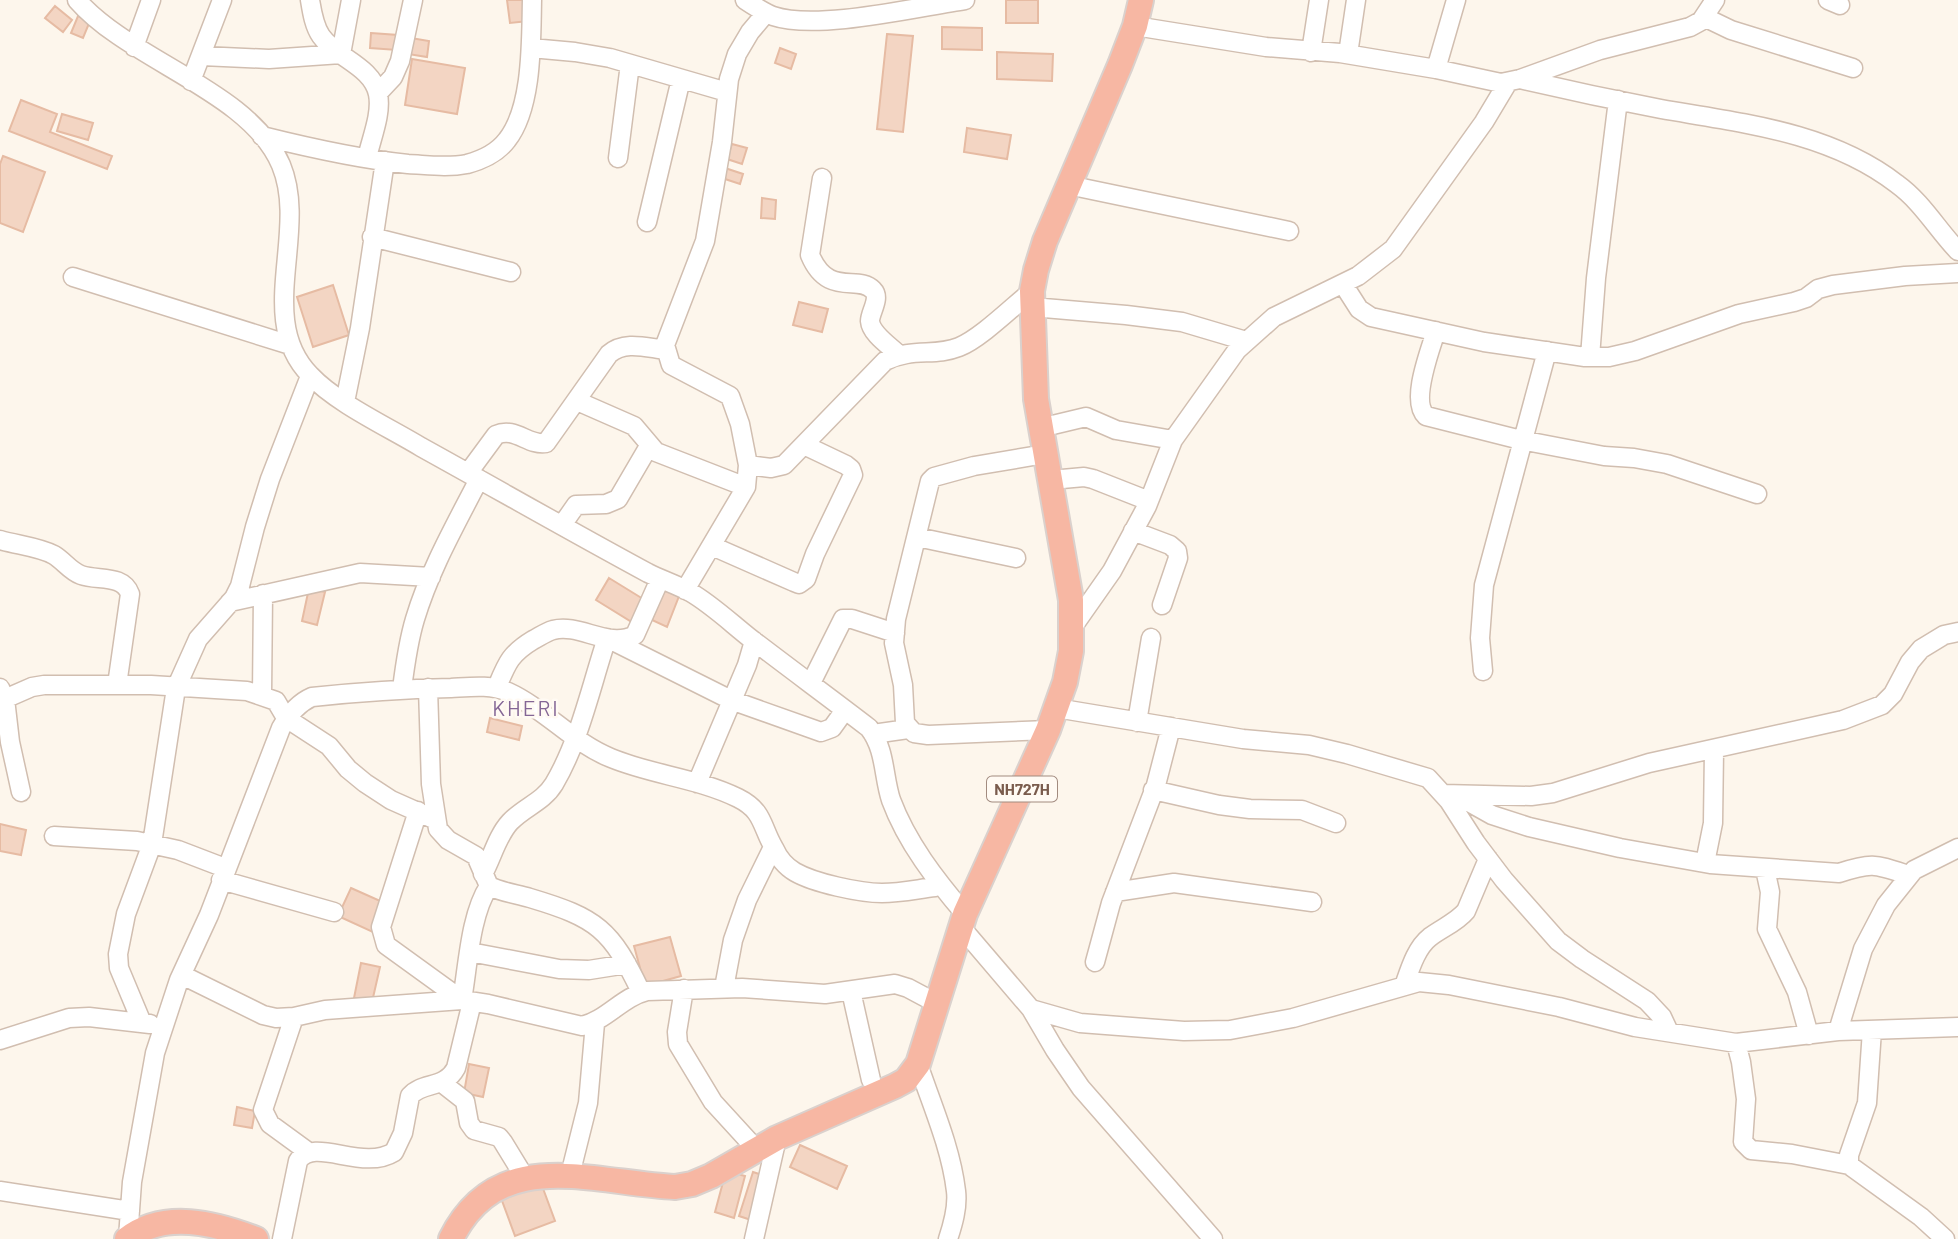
<svg xmlns="http://www.w3.org/2000/svg" width="1958" height="1239" font-family="Barlow,sans-serif">
  <style>
    .building { fill: #f3d5c3; stroke: #e6bba3; stroke-width: 2 }
    .lines { fill: none; stroke-linecap: round; stroke-linejoin: round }
    .minor-casing { stroke: #d1beb0; stroke-width: 21 }
    .highway-casing { stroke: #dad1cd; stroke-width: 28 }
    .minor { stroke: #fff; stroke-width: 18 }
    .highway { stroke: #f7b7a3; stroke-width: 24 }
    .labels { text-anchor: middle; stroke-width: 5; stroke-linejoin: round; paint-order: stroke }
    .shield { fill: #fffaf3; stroke: #a28b7f; stroke-width: 2 }
    .shield-label { font-size: 16px; font-weight: bold; fill: #7a5c4d }
    .quarter-label { font-size: 21px; letter-spacing: 2px; fill: #846695; stroke: #fffaf3 }
  </style>
  <rect width="100%" height="100%" fill="#fdf6ec"/>
  <path class="building" d="M507,0H526L528,21L510,23Z
    M1006,0H1038V23H1006Z
    M55,6L72,20L63,32L45,18Z
    M78,16L90,21L83,38L71,33Z
    M942,27L982,28V50L942,49Z
    M371,33L398,35L397,50L370,48Z
    M887,34L913,36L903,132L877,129Z
    M411,38L429,41L427,57L408,54Z
    M780,48L796,54L791,69L775,63Z
    M997,52L1053,54L1052,81L997,79Z
    M412,59L465,68L457,114L405,105Z
    M21,100L57,114L50,132L112,156L107,169L9,131Z
    M62,114L93,123L88,140L57,131Z
    M967,128L1011,135L1007,159L964,152Z
    M732,144L747,148L742,164L727,159Z
    M3,156L45,172L23,232L0,223V164Z
    M725,168L743,174L740,184L722,178Z
    M762,198L776,200L775,219L761,218Z
    M333,285L349,335L313,347L297,297Z
    M799,302L828,309L822,332L793,325Z
    M609,578L648,602L635,624L596,600Z
    M666,585L681,591L667,627L652,620Z
    M309,588L325,592L317,625L302,621Z
    M490,718L522,726L519,740L487,732Z
    M0,824L26,830L21,855L0,851Z
    M351,888L387,904L375,933L338,916Z
    M670,937L681,976L645,986L634,946Z
    M361,963L380,967L372,1002L354,998Z
    M469,1064L489,1068L483,1097L464,1093Z
    M237,1107L255,1111L252,1128L234,1125Z
    M800,1145L847,1166L837,1189L790,1167Z
    M726,1171L745,1176L734,1218L715,1212Z
    M753,1172L768,1177L754,1221L739,1216Z
    M541,1183L555,1221L515,1236L501,1198Z"/>
  <g class="lines">
    <defs>
      <path id="minor" d="M77,0C130,61 250,91 281,165C309,232 255,319 310,375C336,403 388,427 421,447C497,489 572,532 648,573C662,580 677,585 690,592C711,604 731,623 750,638C789,668 830,698 869,728C886,750 883,776 891,800C907,843 936,880 965,914
        M310,0C312,12 314,26 321,36C336,58 372,66 378,94C382,114 371,139 367,158
        M745,0C754,6 763,12 773,16C817,31 917,7 965,0
        M1828,0L1840,5
        M1704,17L1731,30L1853,68
        M1135,26L1266,47L1340,53L1436,69L1501,83L1520,79L1600,50L1690,27L1701,21L1715,0
        M134,47L151,0
        M531,48L575,52L610,58L727,92
        M1311,52L1319,0
        M1348,54L1356,0
        M202,56L269,59L341,54L351,0
        M1436,69L1456,0
        M1520,79C1567,90 1614,100 1661,109C1742,123 1830,132 1897,184C1922,202 1937,229 1958,251
        M191,81L222,0
        M378,93L393,77L400,61L413,0
        M262,136C310,148 358,159 408,164C428,165 447,168 467,164C482,160 498,152 507,140C533,107 531,40 532,0
        M618,158L630,64
        M822,178L810,255C828,298 858,274 873,290C881,298 870,312 870,321C871,334 890,346 898,354
        M1068,185L1289,231
        M647,222L681,79
        M372,237L511,272
        M73,277L290,345
        M1343,284L1359,309L1371,317L1484,342L1585,357H1609L1635,351L1739,314L1794,302L1806,298L1818,289L1833,285L1905,276L1958,273
        M1032,307L1126,315L1182,322L1246,341
        M1436,331C1430,351 1410,401 1426,416L1521,440L1604,456L1634,458L1667,464L1757,494
        M1590,357L1596,278L1618,100
        M577,401L634,426L656,452L746,487
        M345,402L360,328L385,161
        M1040,428L1086,417L1116,430L1173,440
        M1045,454L974,466L934,477L930,481L896,619L894,643L903,685L905,723L914,733L928,735L1048,730
        M748,465L771,468L784,465L885,361C913,347 934,357 959,347C981,338 1012,307 1032,291
        M468,473L496,435C515,426 528,446 546,443L609,354C625,340 647,348 666,350
        M1051,480L1084,477L1093,479L1149,501
        M562,525L576,505L606,504L618,499L649,446
        M1133,531L1170,545L1177,551L1178,558L1162,605
        M917,537L1016,558
        M0,540C17,545 39,547 54,555C64,561 70,571 81,575C98,581 123,574 130,594L117,685
        M712,546L794,582L799,584L806,579L815,554L853,475L851,469L846,465L804,445
        M685,590L746,487L748,465L740,424L730,396L671,365L665,345L705,241L722,142L729,79L737,54L750,32L766,13
        M230,602L360,573L431,577
        M1072,628L1112,571L1147,506L1173,440L1237,350L1274,317L1358,276L1393,249L1484,122L1508,82
        M1483,671L1480,638L1484,585L1547,351
        M811,683L843,619H852L895,633
        M497,687C507,663 510,654 533,640C539,637 546,632 553,630C580,623 608,649 635,635L660,579
        M0,688L5,699L10,742L21,792
        M428,688L431,784L438,829L448,840L476,856L489,886C501,892 516,894 530,898C597,918 611,929 641,992
        M402,689C405,665 408,642 415,619C430,569 456,524 479,479
        M262,695L263,594
        M0,701L32,687L44,685H151L247,691L276,701L286,718L329,746L348,769L365,783L391,800L436,820
        M1056,708L1243,739L1309,745L1347,754L1428,778L1449,801L1476,843L1504,880L1558,941L1582,959L1647,1001L1662,1017L1669,1032
        M1137,722L1151,638
        M873,734L908,729
        M697,783L747,665L754,641
        M1153,790L1219,805L1250,809L1302,810L1336,823
        M1443,794L1531,796L1553,793L1649,763L1843,720L1882,705L1893,694L1910,662L1921,649L1944,635L1958,632
        M1458,796L1492,815L1529,827L1620,848L1710,864L1839,873C1872,862 1875,864 1908,875
        M418,811L381,927L386,945L462,1000C468,966 470,915 489,886
        M54,836L137,841L178,850L225,868
        M1705,863L1713,823L1714,750
        M1765,869L1770,892L1767,929L1797,992L1809,1035
        M483,874C492,858 497,836 510,822C524,807 543,802 554,784C580,740 591,686 607,638L731,700L821,732L832,728L845,710
        M221,880L334,912
        M1115,892L1174,883L1312,902
        M961,927L1031,1009L1080,1023L1184,1031L1230,1030L1293,1018L1419,982L1449,985L1559,1007L1635,1027L1736,1043L1838,1031L1958,1027
        M470,952L559,969L589,970L627,964
        M1095,962L1111,903L1156,785L1171,727
        M182,975L263,1015L276,1018L294,1017L325,1010L462,1000L488,1004L582,1026C607,1020 622,997 647,991L742,988L825,994L895,984L908,988L938,1004
        M1404,986C1410,969 1416,948 1430,937C1442,928 1457,922 1466,911L1488,859
        M724,988L733,940L747,900L773,847
        M684,989L677,1032L678,1044L713,1102L756,1149
        M851,991L871,1080
        M1031,1009L1055,1050L1081,1088L1213,1239
        M294,1017L263,1110L270,1124L307,1151
        M142,1023L119,968L118,954L126,914L152,844L176,688L198,639L234,598L240,586L255,527L270,479L310,376
        M1872,1030L1867,1103L1849,1155V1165L1921,1217L1945,1239
        M1838,1031L1863,949L1886,905L1914,870L1958,848
        M0,1040L69,1018L89,1017L150,1024
        M1736,1043L1741,1062L1746,1099L1743,1142L1751,1150L1792,1154L1849,1165
        M918,1064C932,1105 951,1148 956,1191C958,1207 953,1224 948,1239
        M442,1083L465,1101L469,1123L474,1130L499,1137L503,1142L525,1178
        M570,1175L588,1103L595,1023
        M0,1191L130,1211
        M128,1238L132,1182L155,1053L179,980L209,915L281,728C289,714 298,703 312,697C359,692 404,689 451,688C469,687 491,684 508,692C545,709 573,743 611,758C652,775 697,778 738,798C764,811 761,826 774,848C778,857 786,867 795,872C814,883 860,893 882,893C900,893 918,889 935,887L941,885
        M282,1239L298,1161C314,1136 362,1172 394,1152L403,1133L410,1096C423,1081 444,1090 456,1068L472,1002
        M754,1239L777,1138"/>
      <path id="highway" d="M127,1239C164,1210 215,1223 256,1239
        M451,1239C498,1144 592,1183 675,1187L692,1184L711,1176L777,1138L895,1086L906,1080L918,1064L965,914L1048,730L1065,682L1071,651V600L1036,399L1032,291L1036,270L1045,241L1120,65L1135,26L1141,0"/>
    </defs>
    <use href="#minor" class="minor-casing"/>
    <use href="#highway" class="highway-casing"/>
    <use href="#minor" class="minor"/>
    <use href="#highway" class="highway"/>
  </g>
  <g class="labels">
    <rect class="shield" x="987" y="776.5" width="70" height="25" rx="5"/>
    <g class="shield-label">
      <text x="1022" y="795">NH727H</text>
    </g>
    <g class="quarter-label">
      <text x="526" y="716">KHERI</text>
    </g>
  </g>
</svg>
